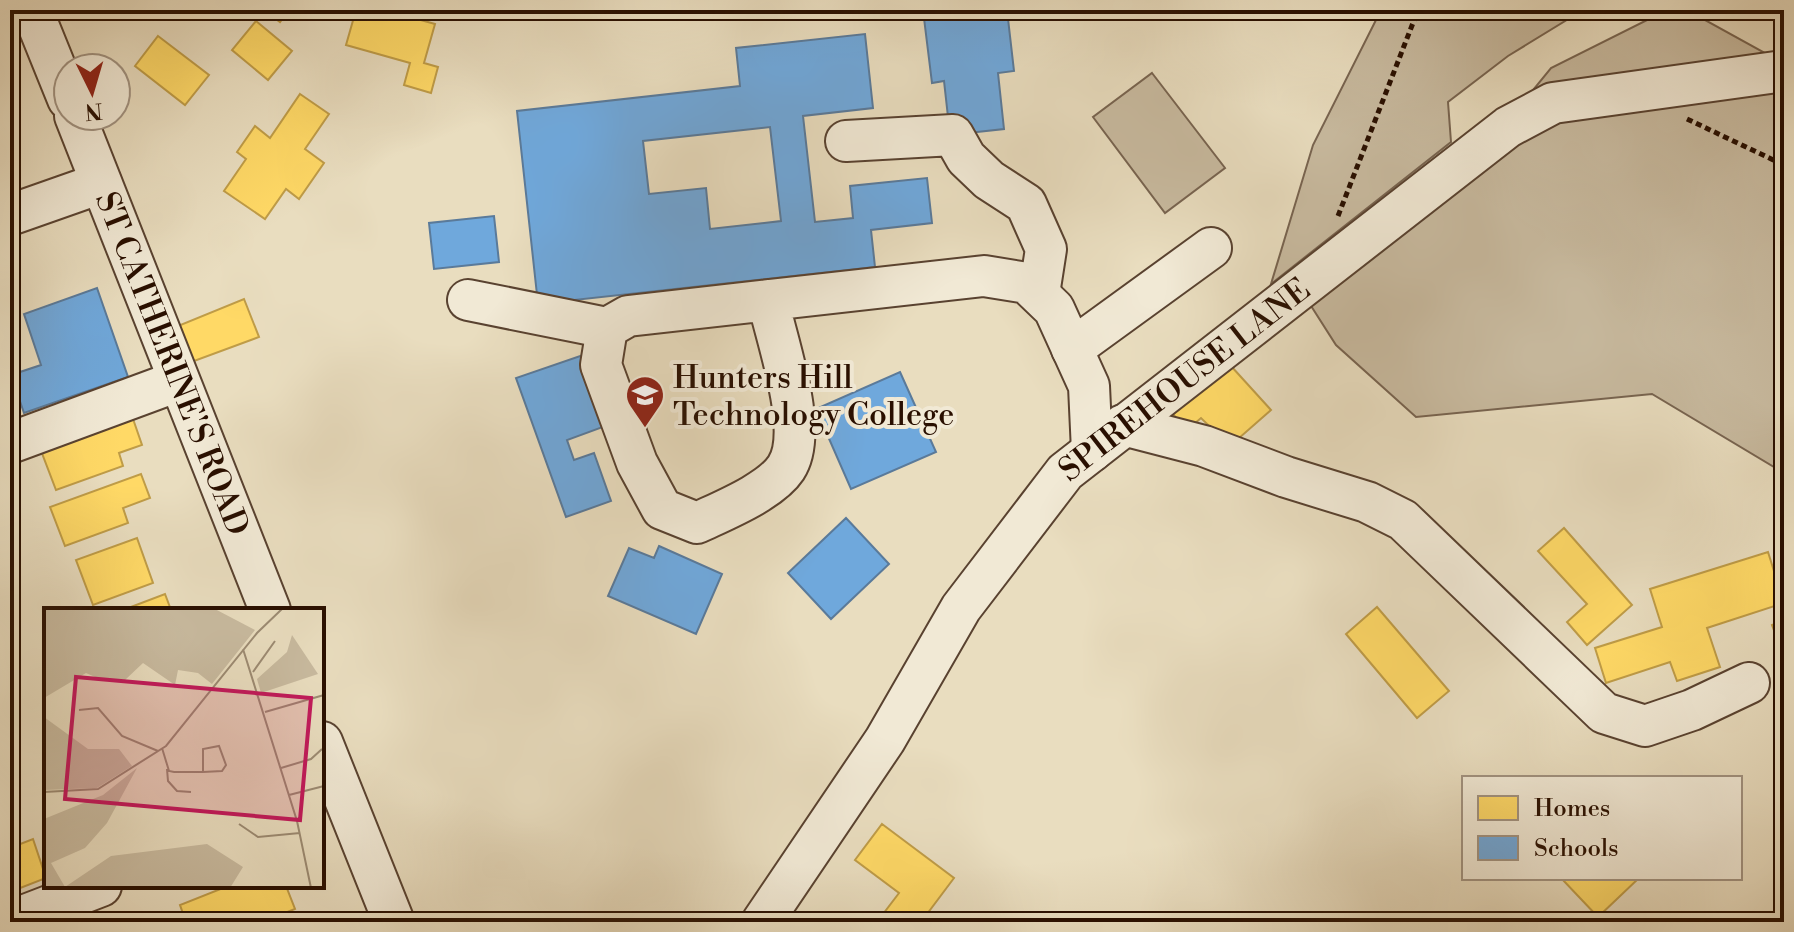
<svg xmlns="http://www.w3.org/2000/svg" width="1794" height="932" font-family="'Libre Bodoni',serif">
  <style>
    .green { fill: #c8ba9f; stroke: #786450; stroke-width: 2 }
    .homes { fill: #ffd966; stroke: #bf9c47; stroke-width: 2 }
    .schools { fill: #6fa8dc; stroke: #5a7a9a; stroke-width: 2; fill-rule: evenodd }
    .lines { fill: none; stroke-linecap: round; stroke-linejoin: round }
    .minor-casing { stroke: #594230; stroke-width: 44 }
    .path { stroke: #290f00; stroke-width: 5; stroke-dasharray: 6 4; stroke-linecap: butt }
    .minor { stroke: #f1e9d5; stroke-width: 40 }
    .labels { text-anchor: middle; stroke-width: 8; stroke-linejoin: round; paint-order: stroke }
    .street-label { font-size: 32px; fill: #290f00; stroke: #f1e9d5 }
    .poi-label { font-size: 32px; fill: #290f00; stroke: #f1e9d5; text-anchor: start }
    .inset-road { fill: none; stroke: #9c8b73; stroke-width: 2 }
    .view { fill: #c2185b; fill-opacity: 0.15; stroke: #c2185b; stroke-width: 4 }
    .inset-edge { fill: none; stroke: #290f00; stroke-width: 4 }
  </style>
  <rect width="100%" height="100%" fill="#e9ddbf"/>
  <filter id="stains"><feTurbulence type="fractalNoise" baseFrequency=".0025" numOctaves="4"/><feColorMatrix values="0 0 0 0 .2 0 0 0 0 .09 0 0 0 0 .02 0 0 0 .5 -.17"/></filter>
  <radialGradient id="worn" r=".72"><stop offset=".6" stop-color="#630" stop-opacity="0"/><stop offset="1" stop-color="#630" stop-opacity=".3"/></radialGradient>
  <path class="green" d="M1381,10H1583L1508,56L1448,102L1451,142L1271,284L1313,145Z
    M1667,10H1687L1765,53L1524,101L1551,68Z
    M1152,73L1225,168L1165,213L1093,117Z
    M1784,85V473L1652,394L1416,417L1336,345L1306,298L1561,107Z"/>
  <path class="homes" d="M264,10H289L280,22Z
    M356,10H385L435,24L424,63L438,67L431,93L404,85L410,63L346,45Z
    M256,21L292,51L268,80L232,50Z
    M158,36L209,75L185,105L135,66Z
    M300,94L329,114L305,149L324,163L299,199L286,189L265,219L224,191L246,159L237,152L255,126L270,138Z
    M244,299L259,337L186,364L173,328Z
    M1231,366L1271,410L1230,446L1201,418L1187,430L1171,412Z
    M132,416L142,445L119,453L123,466L56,490L40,448Z
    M141,474L150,498L123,508L128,523L65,546L50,507Z
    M1564,528L1632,605L1587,645L1567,622L1587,604L1538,551Z
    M137,538L153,583L93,605L76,560Z
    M1768,552L1784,603L1707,628L1720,667L1677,681L1670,662L1606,683L1595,648L1662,627L1650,589Z
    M165,594L171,610H123Z
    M1377,607L1449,691L1417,718L1346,634Z
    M1784,620V657L1772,625Z
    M882,824L954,878L921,922H877L899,893L855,860Z
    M33,839L46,878L10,892V848Z
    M1561,878H1639L1598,917Z
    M228,886H286L295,909L262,922H186L180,905Z"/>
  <path class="schools" d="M923,10H1007L1014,71L998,73L1004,129L950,135L944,81L932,83Z
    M865,34L873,108L803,116L815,222L853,218L850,186L927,178L932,223L871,230L875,267L538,304L517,111L740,86L736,48ZM770,127L781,221L710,229L706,188L649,194L643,141Z
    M494,216L499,262L434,269L429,223Z
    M97,288L128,377L24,413L11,375L41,365L24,314Z
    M586,354L611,424L567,440L574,460L594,453L611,501L566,517L516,378Z
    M900,372L936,452L851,489L816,409Z
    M846,518L889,564L831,619L788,573Z
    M659,546L722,574L696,634L608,596L629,548L654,558Z"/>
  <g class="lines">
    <defs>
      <g id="minor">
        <path d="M32,10L68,99"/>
        <path id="s1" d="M75,116L270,610"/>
        <path d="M846,141L953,135L966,158L989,180L1026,204L1046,249L1039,294"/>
        <path d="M10,215L101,183"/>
        <path d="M468,300L607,328"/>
        <path d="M768,300C777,342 810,432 786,468C770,492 722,511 697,523L662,509L637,463L601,365L607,328L628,316L984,276L1027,283L1054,309L1089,386L1092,451"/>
        <path d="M1072,349L1211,248"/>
        <path d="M1123,425L1204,446L1286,477L1367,502L1403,520L1604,713L1645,726L1692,710L1749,683"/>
        <path d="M10,443L178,381"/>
        <path d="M322,742L394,922"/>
        <path d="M10,921L101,886"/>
        <path id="s2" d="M762,922L885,740L961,608L1065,472L1508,127L1553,103L1784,71"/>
      </g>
    </defs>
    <use href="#minor" class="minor-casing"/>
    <path class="path" d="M1687,119L1784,165
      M1338,216L1418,10"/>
    <use href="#minor" class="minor"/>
  </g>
  <defs>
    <symbol id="school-pin" viewBox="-11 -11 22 30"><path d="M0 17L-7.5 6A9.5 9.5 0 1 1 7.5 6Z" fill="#8f2418" stroke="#f1e9d5"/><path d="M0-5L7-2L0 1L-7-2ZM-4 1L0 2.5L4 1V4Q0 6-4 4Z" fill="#fff"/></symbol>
  </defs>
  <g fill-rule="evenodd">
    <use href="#school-pin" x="623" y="373" width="44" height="60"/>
  </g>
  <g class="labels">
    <g class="street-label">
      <text dy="11" stroke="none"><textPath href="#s1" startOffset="266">ST CATHERINE'S ROAD</textPath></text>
      <text dy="11" stroke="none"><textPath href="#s2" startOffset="694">SPIREHOUSE LANE</textPath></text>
    </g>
    <g class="poi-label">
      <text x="673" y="388">Hunters Hill<tspan x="673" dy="37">Technology College</tspan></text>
    </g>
  </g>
  <g transform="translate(44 608)">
    <rect width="280" height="280" fill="#e9ddbf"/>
    <path d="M6,0H169L211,22L168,76L154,65L134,62L131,77L99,55L81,72H58L42,65L0,90V3ZM248,27L274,66L217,85L213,71L243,44ZM0,109L44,141H75L88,158L53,180L0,182ZM93,160L63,215L41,240L7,255L21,279L67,248L163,236L199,259L186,280H0V211L59,187Z" fill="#c8ba9f"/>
    <path class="inset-road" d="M199,41L253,213L267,280M209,64L231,33M35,102L54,100L78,128L114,143M221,104L280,87M118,140L125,163L130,164H159L178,163L182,157L175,138L159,141V164M237,160L267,151L278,141M123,161L124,173L133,183L147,184M0,184L54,181L122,138L213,25L239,0M245,187L280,178M195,216L214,229L256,225"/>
    <path class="view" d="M32,69L267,90L256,212L21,191Z"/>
    <rect width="280" height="280" class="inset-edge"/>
  </g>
  <rect width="1794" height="932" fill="none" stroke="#e9ddbf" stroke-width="40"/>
  <rect x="12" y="12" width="1770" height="908" fill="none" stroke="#290f00" stroke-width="4"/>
  <rect x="20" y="20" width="1754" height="892" fill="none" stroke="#290f00" stroke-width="2"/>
  <rect x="1462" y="776" width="280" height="104" fill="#f1e9d5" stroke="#a19280" stroke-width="2"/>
  <rect x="1478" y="796" width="40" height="24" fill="#ffd966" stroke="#a19280" stroke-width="2"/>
  <text x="1534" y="816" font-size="24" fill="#290f00">Homes</text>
  <rect x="1478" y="836" width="40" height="24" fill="#6fa8dc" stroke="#a19280" stroke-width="2"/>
  <text x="1534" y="856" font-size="24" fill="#290f00">Schools</text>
  <g transform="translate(92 92) rotate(175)"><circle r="38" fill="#f1e9d5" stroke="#a19280" stroke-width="2"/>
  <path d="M0-6L14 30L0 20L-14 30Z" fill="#8f2418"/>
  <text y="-12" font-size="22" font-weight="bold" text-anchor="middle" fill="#290f00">N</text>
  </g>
  <rect width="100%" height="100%" filter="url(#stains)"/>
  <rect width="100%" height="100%" fill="url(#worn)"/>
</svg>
